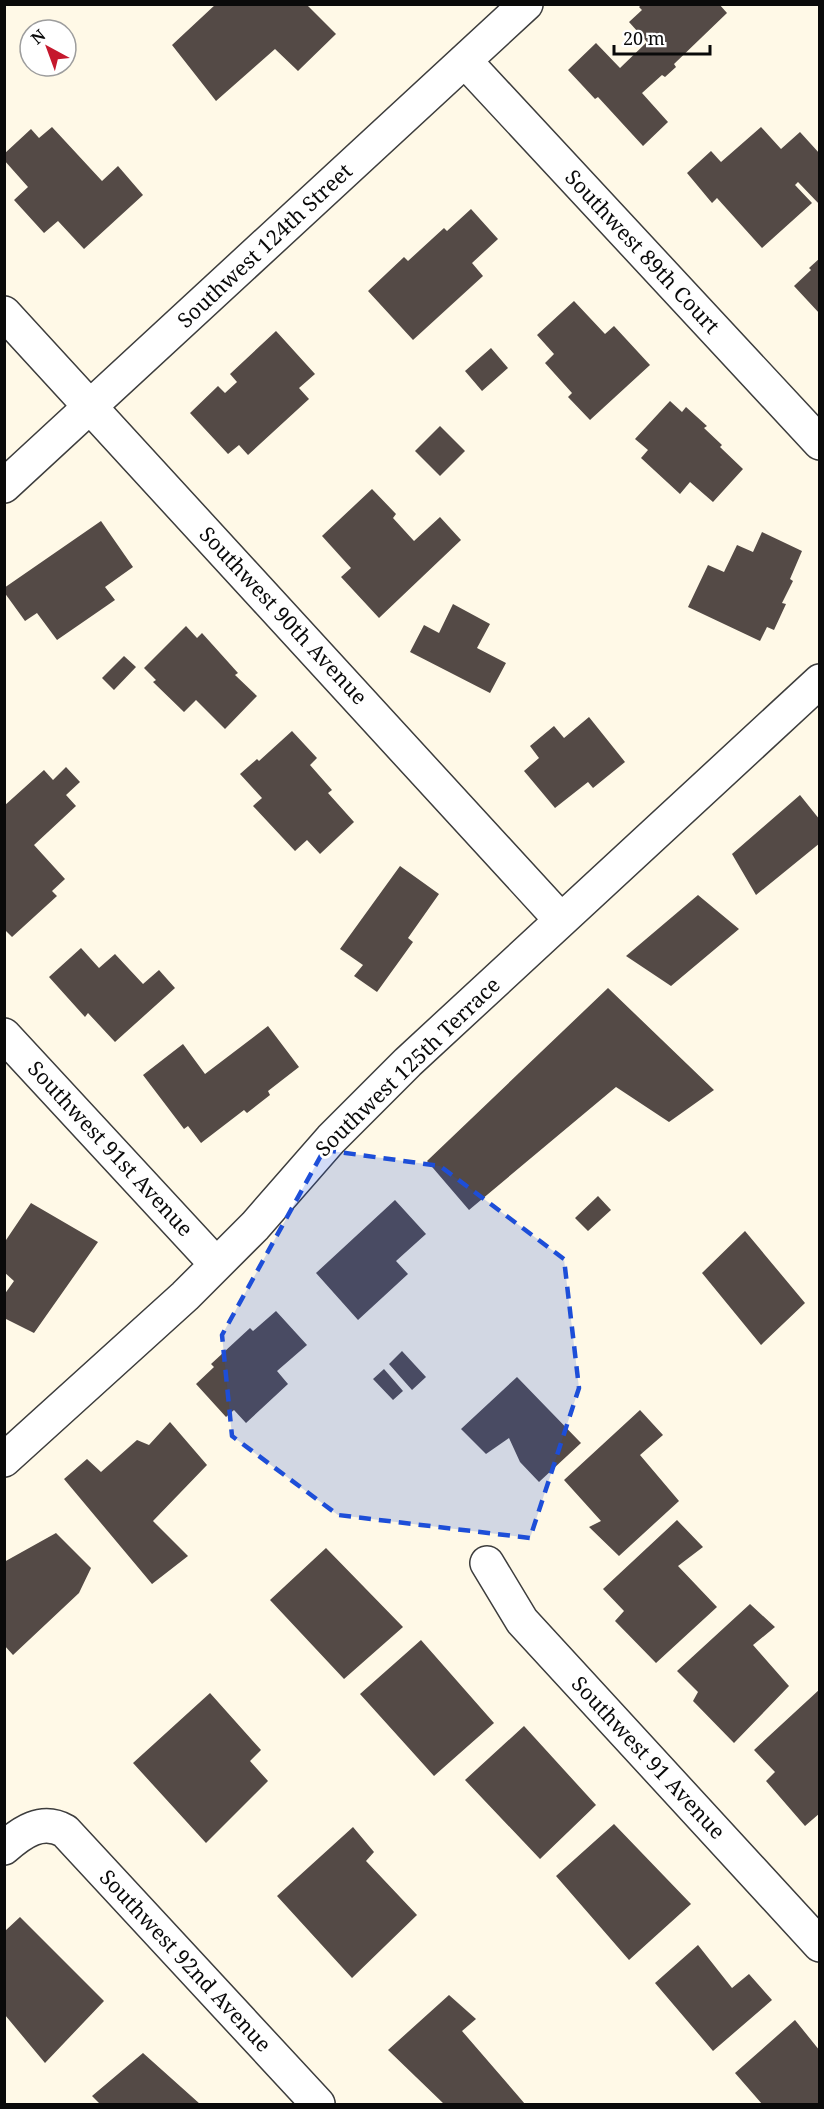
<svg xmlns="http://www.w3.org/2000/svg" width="824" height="2109" font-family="'Noto Serif',serif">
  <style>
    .building { fill: #544a46 }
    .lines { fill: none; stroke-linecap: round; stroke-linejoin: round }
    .minor-casing { stroke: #3d3d3d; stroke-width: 36 }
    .tertiary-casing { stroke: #3d3d3d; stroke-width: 36 }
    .minor { stroke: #fff; stroke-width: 33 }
    .tertiary { stroke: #fff; stroke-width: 33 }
    .marked { fill: #1d4ed8; fill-opacity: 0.2; stroke: #1d4ed8; stroke-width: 4.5; stroke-dasharray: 12 8; stroke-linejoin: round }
    .labels { text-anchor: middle; stroke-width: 6; stroke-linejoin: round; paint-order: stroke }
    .street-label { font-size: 21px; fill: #0a0a0a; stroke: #fff }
  </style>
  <rect width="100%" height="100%" fill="#fff9e7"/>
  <path class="building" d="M216,4H306L336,34L298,71L275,49L216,101L172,45Z
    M642,4H719L727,13L674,64L676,67L665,77L662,75L642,93L668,122L643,146L598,97L595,99L568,70L596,43L620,68L647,42L629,22L642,10L639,7Z
    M52,127L102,181L118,166L143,195L84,249L58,221L44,233L14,200L28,187L4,160V154L31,129L39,138Z
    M761,127L781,149L800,132L820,154V205L798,182L795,185L812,203L762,248L717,198L712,203L687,173L711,151L721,162Z
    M471,209L498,239L472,263L483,276L413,340L368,291L404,257L408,261L444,228L447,231Z
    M820,258V314L794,286L811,270L809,268Z
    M574,301L605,334L614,326L650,365L590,420L568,397L572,393L545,363L554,354L537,335Z
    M276,331L315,374L299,388L309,399L248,455L239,445L228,454L190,413L218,386L225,393L237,382L230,374Z
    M491,348L508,368L482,391L465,371Z
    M670,401L682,412L686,407L707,426L704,428L722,445L720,447L743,469L713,502L690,482L680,494L641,458L648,450L635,439Z
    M440,426L465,451L440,476L415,451Z
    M372,489L396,514L393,518L414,541L440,517L461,540L379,618L341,577L351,568L322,536Z
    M101,521L133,567L105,587L115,600L57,640L37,613L25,621L4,592V588Z
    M762,532L802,551L790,579L793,581L782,603L786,604L774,630L767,627L760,641L688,607L708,565L724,572L737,545L753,552Z
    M453,604L490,624L477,648L506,663L490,693L410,652L424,625L439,633Z
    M186,626L197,638L202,633L238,673L235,675L257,696L225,729L196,700L184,712L153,682L156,680L144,668Z
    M124,656L136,667L114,690L102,678Z
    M589,717L625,762L593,788L588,782L555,808L524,771L539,758L530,746L554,726L564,738Z
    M292,731L317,758L310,765L332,790L328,793L354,822L320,854L307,840L295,851L253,806L262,798L240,774L257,759L259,761Z
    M66,767L80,782L66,795L76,806L34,845L65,879L52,891L57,896L12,937L4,929V806L44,770L53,780Z
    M800,795L820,820V843L756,895L732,854Z
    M400,866L439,894L408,938L413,942L377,992L354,976L363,965L340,949Z
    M698,895L739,929L671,986L626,956Z
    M81,948L99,968L115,954L143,984L159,970L175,988L115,1042L88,1013L85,1017L49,977Z
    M608,988L714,1090L669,1122L616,1087L469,1210L427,1161Z
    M268,1026L299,1067L268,1091L270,1095L247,1113L244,1110L201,1143L188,1126L184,1129L143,1075L183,1044L205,1074Z
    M598,1196L611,1210L588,1231L575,1218Z
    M395,1200L426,1234L396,1261L408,1274L358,1320L316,1273Z
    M31,1203L98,1242L34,1333L4,1318V1295L14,1281L4,1272V1243Z
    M745,1231L805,1303L761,1345L702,1273Z
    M276,1311L307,1345L277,1371L288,1384L246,1423L234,1410L226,1417L196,1384L214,1367L211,1364L250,1328L253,1331Z
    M402,1351L426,1377L412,1390L389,1364Z
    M384,1369L403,1391L393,1400L373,1379Z
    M517,1377L581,1443L539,1482L520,1462L509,1438L486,1454L461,1429Z
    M640,1410L663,1435L640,1455L679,1501L619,1556L589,1527L601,1521L564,1480Z
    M170,1422L207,1465L153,1521L188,1556L152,1584L64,1479L87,1459L101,1472L137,1440L149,1445Z
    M677,1520L703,1547L678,1566L717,1607L656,1663L615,1621L624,1611L603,1589Z
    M56,1533L91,1568L79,1593L13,1655L4,1645V1562Z
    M326,1548L403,1627L344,1679L270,1600Z
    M750,1604L775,1627L753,1645L789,1686L734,1743L693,1701L698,1692L677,1671Z
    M421,1640L494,1723L434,1776L360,1694Z
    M820,1689V1813L805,1826L766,1781L775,1772L754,1750Z
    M210,1693L261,1750L250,1761L268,1781L206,1843L133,1763Z
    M524,1726L596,1805L540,1859L465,1780Z
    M614,1824L691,1904L629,1960L556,1876Z
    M353,1827L374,1852L366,1861L417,1915L352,1978L277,1896Z
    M20,1917L104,2001L45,2063L5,2015V1931Z
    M698,1945L732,1988L749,1974L772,2000L713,2051L655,1983Z
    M449,1995L476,2019L462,2031L525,2104H444L388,2050Z
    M795,2020L820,2051V2104H762L735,2073Z
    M143,2053L200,2104H100L92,2096Z"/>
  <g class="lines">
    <defs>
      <path id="minor" d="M465,61L820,443
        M4,313L561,920
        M4,1035L216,1264
        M4,1460L185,1296L255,1226L331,1139L408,1062L820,681
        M487,1563L522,1621L820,1945
        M4,1848C22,1832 42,1818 65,1831L318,2104"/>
      <path id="tertiary" d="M4,486L526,4"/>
    </defs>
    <use href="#minor" class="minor-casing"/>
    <use href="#tertiary" class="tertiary-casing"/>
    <use href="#minor" class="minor"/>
    <use href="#tertiary" class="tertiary"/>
  </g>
  <path class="marked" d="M324,1150L440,1166L564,1259L579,1388L530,1538L338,1515L232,1436L222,1335Z"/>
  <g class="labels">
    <g class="street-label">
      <text transform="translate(265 246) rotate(-43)" y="7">Southwest 124th Street</text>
      <text transform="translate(642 252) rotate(47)" y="7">Southwest 89th Court</text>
      <text transform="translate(283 616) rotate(47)" y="7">Southwest 90th Avenue</text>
      <text transform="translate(408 1067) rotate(-44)" y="7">Southwest 125th Terrace</text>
      <text transform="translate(110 1149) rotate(47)" y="7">Southwest 91st Avenue</text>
      <text transform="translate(648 1758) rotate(47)" y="7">Southwest 91 Avenue</text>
      <text transform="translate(185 1961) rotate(47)" y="7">Southwest 92nd Avenue</text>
    </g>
  </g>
  <rect width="824" height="2109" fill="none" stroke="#0a0a0a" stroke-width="12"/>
  <g transform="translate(48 48) rotate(319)"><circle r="28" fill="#ffffff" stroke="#9d9d9d" stroke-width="1.5"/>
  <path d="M0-4.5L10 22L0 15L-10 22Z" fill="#c5182d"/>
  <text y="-9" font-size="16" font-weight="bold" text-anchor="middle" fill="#0a0a0a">N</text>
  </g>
  <path d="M614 45v9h96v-9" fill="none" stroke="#0a0a0a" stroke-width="3"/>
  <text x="623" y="45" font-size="18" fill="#0a0a0a" stroke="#ffffff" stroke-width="4.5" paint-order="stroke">20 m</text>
</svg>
